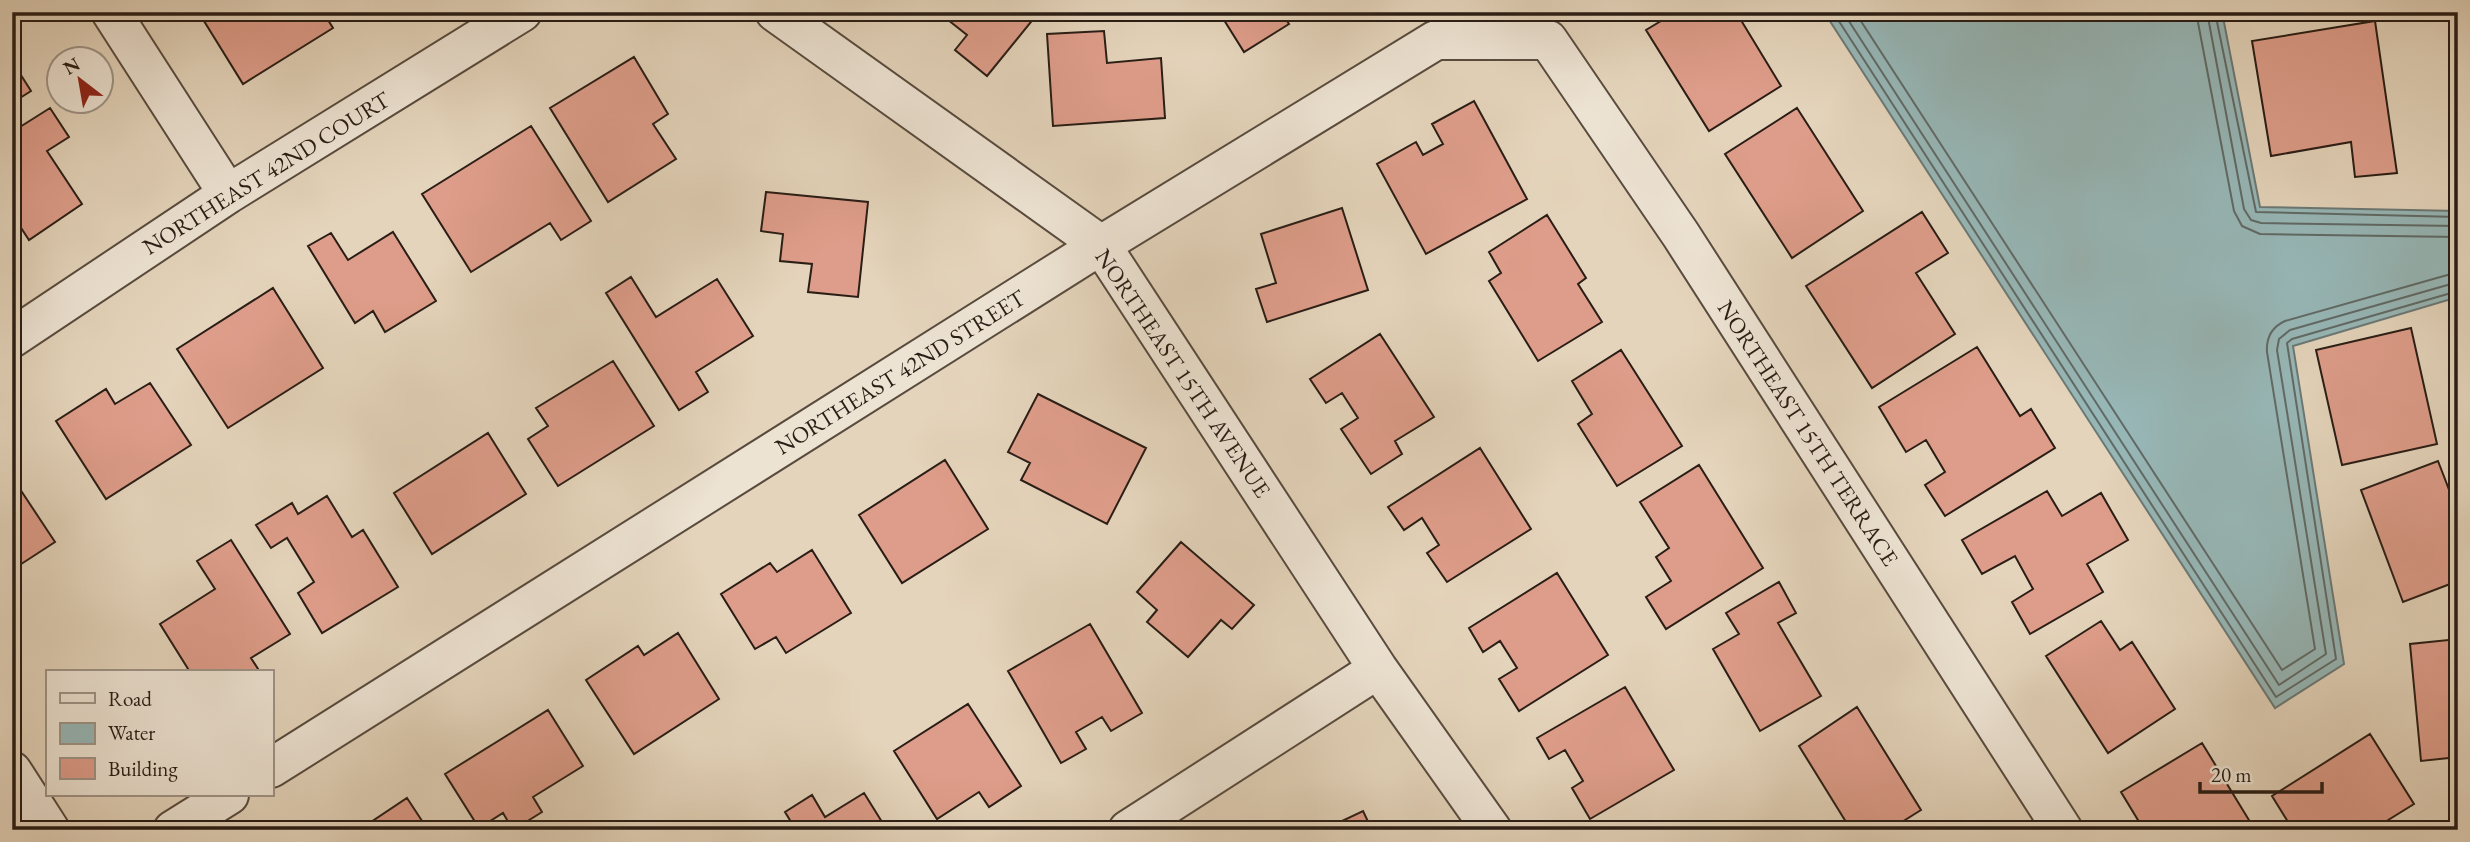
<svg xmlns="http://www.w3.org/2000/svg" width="2470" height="842" font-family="'EB Garamond',serif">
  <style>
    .water { fill: #97b7b7; stroke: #6b7976; stroke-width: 2 }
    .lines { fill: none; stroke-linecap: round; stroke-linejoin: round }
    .shore { stroke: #606a66; stroke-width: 2 }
    .building { fill: #de9d8a; stroke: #291d15; stroke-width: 2 }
    .minor-casing { stroke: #584b3e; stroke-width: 42 }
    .minor { stroke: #ede3d3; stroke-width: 38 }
    .labels { text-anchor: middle; stroke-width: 5; stroke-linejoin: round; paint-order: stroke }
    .street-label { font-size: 23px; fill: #291d15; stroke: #ede3d3 }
  </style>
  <rect width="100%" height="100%" fill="#e4d4bb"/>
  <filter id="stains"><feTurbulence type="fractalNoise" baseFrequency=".00286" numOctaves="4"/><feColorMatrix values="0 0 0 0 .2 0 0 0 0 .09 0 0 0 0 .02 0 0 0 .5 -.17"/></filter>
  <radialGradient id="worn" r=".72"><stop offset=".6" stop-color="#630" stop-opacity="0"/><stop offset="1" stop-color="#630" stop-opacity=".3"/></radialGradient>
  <path class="water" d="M1824,12H2222L2260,207L2458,211V297L2293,346L2344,664L2275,708Z"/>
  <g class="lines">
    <path class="shore" d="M1833,12L2276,697L2336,659L2287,343L2292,339L2458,291
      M1843,12L2279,685L2326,654L2277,350L2279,339L2290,330L2458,282
      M1855,12L2282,670L2315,649L2267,352C2266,337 2272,327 2285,321L2458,272
      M2196,12L2234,211L2242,226L2260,234L2458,237
      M2207,12L2244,209L2251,220L2261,223L2458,226
      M2215,12L2256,212L2458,217"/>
  </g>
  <path class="building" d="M218,12H323L333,28L243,84L204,21Z
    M938,12H1039L987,76L955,50L967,35Z
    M1219,12H1281L1289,24L1244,52Z
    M1676,12H1736L1781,86L1709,131L1646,30Z
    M2375,21L2397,173L2355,177L2351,142L2271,156L2252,41Z
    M1104,31L1107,63L1161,58L1165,118L1053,126L1047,34Z
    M634,57L668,114L653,124L676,159L608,202L550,108Z
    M12,61L31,91L12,103Z
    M1474,101L1527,199L1426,254L1377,164L1416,142L1423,155L1443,144L1432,124Z
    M50,108L69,137L47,151L82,204L29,240L12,214V132Z
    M1797,108L1863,211L1792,258L1725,154Z
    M531,126L591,221L561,240L550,223L471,272L422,194Z
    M766,192L868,202L858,297L808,292L812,264L780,261L783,234L761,231Z
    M1342,208L1368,290L1267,322L1256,289L1276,283L1261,234Z
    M1922,212L1948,253L1916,273L1955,334L1872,388L1806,286Z
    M1547,215L1586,278L1578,284L1602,322L1538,361L1489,281L1501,273L1489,252Z
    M393,232L436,301L385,332L373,311L355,323L308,246L331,233L348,260Z
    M631,277L656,317L717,279L753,336L696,372L708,392L679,410L606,293Z
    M273,288L323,368L228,428L177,349Z
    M2411,328L2437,444L2342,465L2316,350Z
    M1380,334L1434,417L1395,441L1402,454L1371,474L1341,429L1358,418L1342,393L1326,403L1310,379Z
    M1977,347L2020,416L2031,409L2055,448L1945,516L1925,485L1945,472L1926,440L1906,452L1879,407Z
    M1621,350L1682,446L1617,486L1578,424L1592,414L1572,381Z
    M613,361L654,426L558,486L528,439L548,426L536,408Z
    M150,383L191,445L106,499L56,421L106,389L115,404Z
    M1038,394L1146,448L1107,524L1021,480L1030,463L1008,452Z
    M488,433L526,494L432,554L394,493Z
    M1480,448L1531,529L1447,582L1427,553L1439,545L1422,518L1404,530L1388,507Z
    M945,460L988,529L902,583L859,515Z
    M2438,461L2458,513V581L2403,602L2361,490Z
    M1699,465L1763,568L1666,629L1646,597L1671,581L1656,557L1669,548L1640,502Z
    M14,480L55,542L12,570V481Z
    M2047,491L2062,516L2101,493L2128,540L2087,564L2103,592L2030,634L2012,602L2033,589L2015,556L1982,574L1962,540Z
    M327,496L352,537L363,530L398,587L322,633L298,593L314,582L287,538L271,548L256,525L292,503L298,514Z
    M231,540L290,634L251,658L260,672H190L160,624L215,589L197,561Z
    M1181,542L1254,605L1232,629L1221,620L1188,657L1147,622L1157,610L1137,592Z
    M812,550L851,613L786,653L776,637L755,649L721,594L770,563L777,572Z
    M1557,573L1608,655L1519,711L1499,679L1517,668L1500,641L1483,652L1469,628Z
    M1779,582L1796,613L1778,623L1821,696L1760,731L1713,649L1739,634L1726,613Z
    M2101,621L2120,650L2132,642L2175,709L2108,753L2046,656Z
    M1090,624L1142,713L1111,731L1102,717L1076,732L1086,749L1061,763L1008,671Z
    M678,633L719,699L634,754L586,680L638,646L644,655Z
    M2458,639V757L2421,761L2410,644Z
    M1625,687L1674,770L1590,819L1572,788L1583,781L1565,750L1549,759L1537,738Z
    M968,704L1021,786L989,807L979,792L937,819L894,751Z
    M1857,707L1921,810L1889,830H1851L1799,746Z
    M548,710L583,766L533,797L542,812L513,830L503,813L479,828L445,774Z
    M2370,734L2414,804L2372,830H2293L2272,796Z
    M2202,743L2255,830H2144L2121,792Z
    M864,793L887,830H796L785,812L812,795L825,817Z
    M407,798L428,830H359Z
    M1363,811L1372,830H1323Z"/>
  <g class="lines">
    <defs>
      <path id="minor" d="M111,12L228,194
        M775,12L1101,245L1378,669L1492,830
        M12,338L228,194L522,12
        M271,768L1101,245L1436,40H1548L1681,235L2063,830
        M12,771L50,830
        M173,830L229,795
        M1128,830L1378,669"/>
    </defs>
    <use href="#minor" class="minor-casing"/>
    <use href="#minor" class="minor"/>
  </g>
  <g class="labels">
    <g class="street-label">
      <text transform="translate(266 173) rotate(-32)" y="8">NORTHEAST 42ND COURT</text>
      <text transform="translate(900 372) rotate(-32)" y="8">NORTHEAST 42ND STREET</text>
      <text transform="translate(1183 373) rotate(56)" y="8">NORTHEAST 15TH AVENUE</text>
      <text transform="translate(1808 433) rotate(57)" y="8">NORTHEAST 15TH TERRACE</text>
    </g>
  </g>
  <rect width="2470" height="842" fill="none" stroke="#e4d4bb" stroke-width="42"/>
  <rect x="14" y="14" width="2442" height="814" fill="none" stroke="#291d15" stroke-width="3.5"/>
  <rect x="21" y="21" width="2428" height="800" fill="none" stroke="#291d15" stroke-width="2"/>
  <rect x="46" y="670" width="228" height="126" fill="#ede3d3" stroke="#9f9487" stroke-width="2"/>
  <rect x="60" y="693" width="35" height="10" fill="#ede3d3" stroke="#9f9487" stroke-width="2"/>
  <text x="108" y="706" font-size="21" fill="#291d15">Road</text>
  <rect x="60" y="723" width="35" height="21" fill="#97b7b7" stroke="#9f9487" stroke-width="2"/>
  <text x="108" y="740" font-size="21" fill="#291d15">Water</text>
  <rect x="60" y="758" width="35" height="21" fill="#de9d8a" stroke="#9f9487" stroke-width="2"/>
  <text x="108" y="776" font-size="21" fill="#291d15">Building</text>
  <g transform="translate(80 80) rotate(329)"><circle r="33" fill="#ede3d3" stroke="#9f9487" stroke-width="2"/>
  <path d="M0-5L12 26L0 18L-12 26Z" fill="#8f2418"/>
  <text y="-10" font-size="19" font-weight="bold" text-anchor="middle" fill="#291d15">N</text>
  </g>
  <path d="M2200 782v10h122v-10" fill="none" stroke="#291d15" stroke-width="3.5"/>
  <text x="2211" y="782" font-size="21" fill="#291d15" stroke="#ede3d3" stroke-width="5" paint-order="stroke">20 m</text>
  <rect width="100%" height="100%" filter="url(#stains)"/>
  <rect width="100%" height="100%" fill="url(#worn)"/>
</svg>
